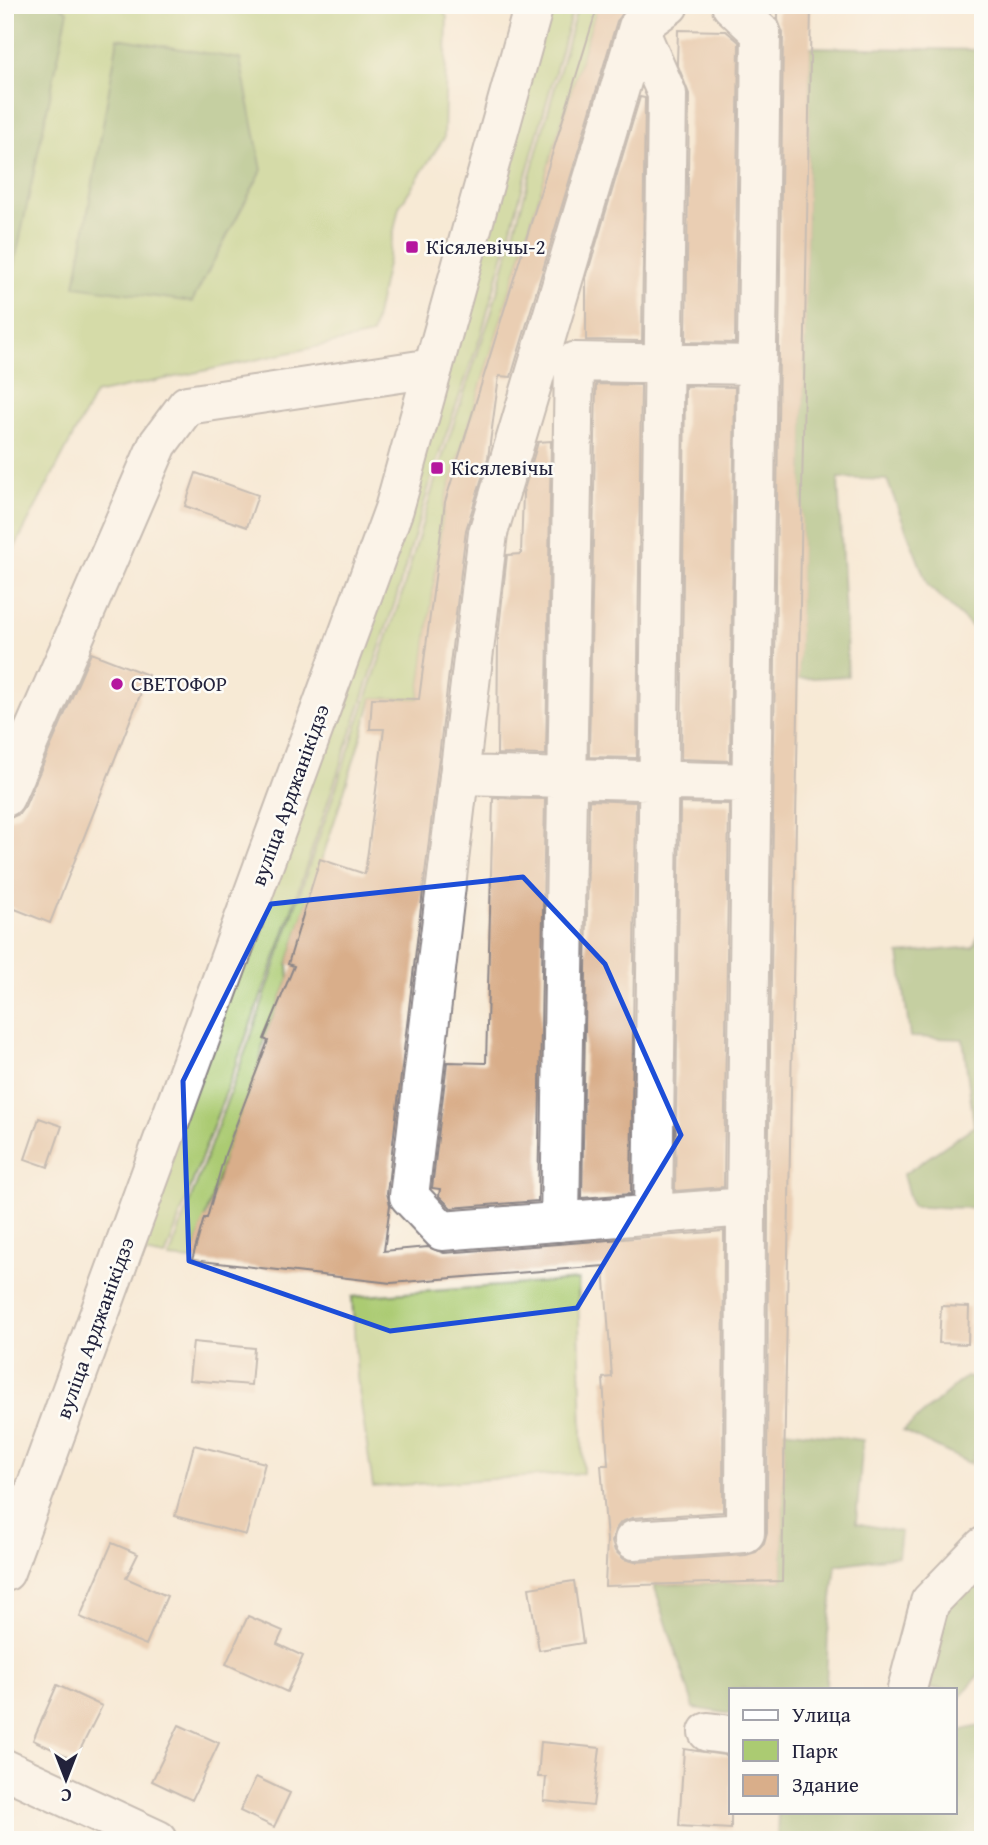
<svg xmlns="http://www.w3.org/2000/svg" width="988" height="1845" font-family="'Gentium Book Plus',serif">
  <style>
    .green { fill: #abcb72; stroke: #667656; stroke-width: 2 }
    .forest { fill: #88af64; stroke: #556850; stroke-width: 2 }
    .building { fill: #d9ae8a }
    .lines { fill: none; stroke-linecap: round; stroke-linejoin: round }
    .minor-casing { stroke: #8c8688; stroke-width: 42 }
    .major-casing { stroke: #8c8688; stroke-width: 42 }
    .minor { stroke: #fff; stroke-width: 38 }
    .major { stroke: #fff; stroke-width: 38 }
    .marked { fill: none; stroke: #1d4ed8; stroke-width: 5; stroke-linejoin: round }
    .poi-dot { fill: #b5179e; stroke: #fdfcf7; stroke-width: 2.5 }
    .labels { text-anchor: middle; stroke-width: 5; stroke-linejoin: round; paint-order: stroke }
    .poi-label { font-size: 21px; fill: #22223b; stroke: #fdfcf7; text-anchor: start }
    .street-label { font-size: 21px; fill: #22223b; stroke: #fdfcf7 }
  </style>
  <rect width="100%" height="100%" fill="#fdfcf7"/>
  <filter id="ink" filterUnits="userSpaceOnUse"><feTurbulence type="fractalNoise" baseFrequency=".0143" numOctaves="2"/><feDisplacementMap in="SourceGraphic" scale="14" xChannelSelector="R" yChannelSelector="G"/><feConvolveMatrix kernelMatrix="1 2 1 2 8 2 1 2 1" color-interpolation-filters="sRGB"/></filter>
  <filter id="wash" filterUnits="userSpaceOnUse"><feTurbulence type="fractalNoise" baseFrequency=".00686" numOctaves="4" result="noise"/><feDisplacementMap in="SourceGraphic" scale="28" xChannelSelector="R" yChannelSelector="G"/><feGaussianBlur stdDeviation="1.57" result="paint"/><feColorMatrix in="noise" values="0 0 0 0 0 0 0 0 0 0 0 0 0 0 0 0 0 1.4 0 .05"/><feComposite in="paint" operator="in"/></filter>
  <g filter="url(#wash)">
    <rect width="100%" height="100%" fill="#f7ead6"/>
    <path class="green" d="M5,5H439L447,17L444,138L399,207L372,335L95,394L5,566Z
      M534,5H574L481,335L435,466L395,602L280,945L165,1257L123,1249L394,509Z
      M578,5H598L445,502L419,699L372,698C348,788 315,875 288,964L289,979L264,1039L259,1067L227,1149L192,1260L169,1258L252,1033L400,600L439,467L491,314Z
      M578,1280L583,1473L373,1487L357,1377L352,1297Z"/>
    <path class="forest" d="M5,5H58L68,11L5,309Z
      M118,38L240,59L262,170L192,302L75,286Z
      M810,47L983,50V637L928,586L887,480L838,478L848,676L798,679Z
      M983,926V1208L912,1207L903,1175L974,1126L963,1039L910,1037L899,954L973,947Z
      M966,1376L983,1384V1427L971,1464L903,1431Z
      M784,1430L863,1440L856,1523L901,1532L898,1556L836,1565L828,1634L826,1689H731V1714L694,1708L654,1585L782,1581Z
      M983,1570V1670L955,1703V1689H927L948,1599Z
      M983,1725V1840H777L778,1812H955V1732Z"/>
    <g id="blocks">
      <path class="building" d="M598,5H631L617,21L511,377L499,376L488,458L466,530L387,1193L390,1205L384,1251L428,1247L444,1253L724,1231L723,1512L632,1518L621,1522L615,1530L612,1542L615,1551L624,1559L635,1562L746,1555L756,1552L764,1544L767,1533L768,1207L783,33L778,20V5H811L782,1581L605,1586L607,1540L601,1465H608L603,1378L612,1377L604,1266L391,1283L192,1260L204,1218H207L225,1154L268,1041L264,1039L294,966L288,964L320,859L365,874L384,729H370L372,698L419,699L445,502Z
        M678,30L726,31L739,42L735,343L686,342L689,94L677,63Z
        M640,97L645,98L642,341L586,340V278Z
        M596,384L641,385L637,758L589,757Z
        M685,386L735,387L730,761L681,759Z
        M551,441L546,755L497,754L498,637L507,555L521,554L523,493L538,442Z
        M196,473L258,495L247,527L185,506Z
        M91,653L148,675L50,923L5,905V825L8,819L19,814L25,806Z
        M493,798L545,799L538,1201L451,1208L439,1196L440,1189L432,1188L447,1062L486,1063Z
        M589,800L636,802L631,1194L582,1198Z
        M680,803L729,804L724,1187L675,1191Z
        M39,1118L62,1126L48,1167L25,1159Z
        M941,1306L969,1307L968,1344L939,1343Z
        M193,1342L254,1348L251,1385L189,1380Z
        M194,1445L265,1463L246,1535L175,1516Z
        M112,1543L138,1554L126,1578L167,1596L146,1645L80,1617Z
        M574,1581L583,1643L539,1650L529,1588Z
        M248,1616L283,1631L277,1644L303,1656L287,1692L226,1664Z
        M57,1685L102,1706L75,1760L33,1740Z
        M179,1725L219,1743L192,1800L152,1781Z
        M541,1742L600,1748L593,1806L544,1801L546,1777H538Z
        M684,1749L731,1756V1829L679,1826Z
        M256,1777L290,1793L274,1827L240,1811Z"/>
    </g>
  </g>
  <g filter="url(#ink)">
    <use href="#blocks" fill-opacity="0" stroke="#8c8688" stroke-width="2"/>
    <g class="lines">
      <defs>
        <path id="minor" d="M669,5L638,27L488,533L409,1196L442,1231L746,1207L761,33L731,5
          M638,27L667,94L653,1215
          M459,775L751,783
          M5,797L158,444L187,405L433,368
          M560,1222L574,362L757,365
          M634,1540L745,1533L746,1207
          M907,1689L930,1602L983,1547
          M708,1732L731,1735
          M5,1769L158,1840"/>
        <path id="major" d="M5,1572L394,509L534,5"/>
      </defs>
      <use href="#minor" class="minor-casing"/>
      <use href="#major" class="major-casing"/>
      <use href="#minor" class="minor"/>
      <use href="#major" class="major"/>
    </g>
  </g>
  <path d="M0 0H988V1845H0ZM523,877L605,964L681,1135L577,1308L390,1331L189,1261L183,1081L271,904Z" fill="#f7ead6" fill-opacity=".55" fill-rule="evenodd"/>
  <path class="marked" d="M523,877L605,964L681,1135L577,1308L390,1331L189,1261L183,1081L271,904Z"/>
  <g class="poi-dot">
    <rect x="405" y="240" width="14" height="14" rx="3.5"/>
    <rect x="430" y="461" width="14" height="14" rx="3.5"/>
    <circle cx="117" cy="684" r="7"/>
  </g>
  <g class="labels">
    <g class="poi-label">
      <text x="426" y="254">Кісялевічы-2</text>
      <text x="451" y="475">Кісялевічы</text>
      <text x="131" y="691">СВЕТОФОР</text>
    </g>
    <g class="street-label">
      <text transform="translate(290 795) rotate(-70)" y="7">вуліца Арджанікідзэ</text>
      <text transform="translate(95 1328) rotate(-70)" y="7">вуліца Арджанікідзэ</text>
    </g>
  </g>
  <rect width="988" height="1845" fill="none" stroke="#fdfcf7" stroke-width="28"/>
  <rect x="729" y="1688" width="228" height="126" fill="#fdfcf7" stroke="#a5a5ac" stroke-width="2"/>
  <rect x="743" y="1710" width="35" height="10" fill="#ffffff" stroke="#a5a5ac" stroke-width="2"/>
  <text x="792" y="1722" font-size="21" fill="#22223b">Улица</text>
  <rect x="743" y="1740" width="35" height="21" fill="#abcb72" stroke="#a5a5ac" stroke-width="2"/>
  <text x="792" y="1758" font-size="21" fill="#22223b">Парк</text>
  <rect x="743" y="1775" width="35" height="21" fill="#d9ae8a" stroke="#a5a5ac" stroke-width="2"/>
  <text x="792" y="1792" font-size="21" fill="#22223b">Здание</text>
  <g transform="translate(66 1779) rotate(180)" stroke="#fdfcf7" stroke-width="5" paint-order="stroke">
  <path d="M0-5L12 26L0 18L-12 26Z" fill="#22223b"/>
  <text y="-10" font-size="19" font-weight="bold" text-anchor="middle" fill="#22223b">С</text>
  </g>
</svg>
